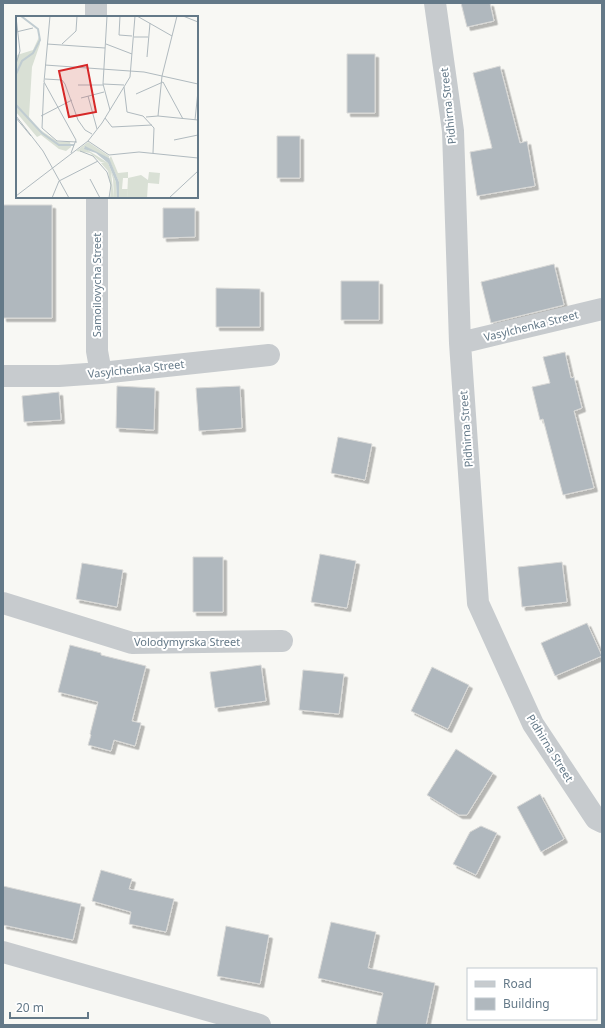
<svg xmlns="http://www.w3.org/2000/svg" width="605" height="1028" font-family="'Noto Sans',sans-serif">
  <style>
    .building { fill: #b0b8be; stroke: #d9d9d7; filter: url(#shadow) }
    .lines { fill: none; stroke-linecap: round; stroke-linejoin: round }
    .minor { stroke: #c7cbce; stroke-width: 22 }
    .labels { text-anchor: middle; stroke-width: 4; stroke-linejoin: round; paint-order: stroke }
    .street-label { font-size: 11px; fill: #647988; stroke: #fff }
    .inset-river { fill: none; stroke: #c0ccd1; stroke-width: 2 }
    .inset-road { fill: none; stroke: #b0babf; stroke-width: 1 }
    .view { fill: #d62828; fill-opacity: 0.15; stroke: #d62828; stroke-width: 2 }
    .inset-edge { fill: none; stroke: #647988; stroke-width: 2 }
  </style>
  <defs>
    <filter id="shadow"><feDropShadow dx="3.5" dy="3.5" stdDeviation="0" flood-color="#0004"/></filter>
  </defs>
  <rect width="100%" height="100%" fill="#f8f8f4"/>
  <path class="building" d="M461,3H490L494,21L467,27Z
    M347,54H375V113H347Z
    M500,66L520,143L527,141L535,186L477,196L470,152L492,148L473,73Z
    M277,136H300V178H277Z
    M3,205H52V318H3Z
    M163,208H195V237L163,238Z
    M554,264L564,305L491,323L481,282Z
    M341,281H379V320H341Z
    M216,288L260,289V327H216Z
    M565,352L571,378L574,377L582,408L574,411L594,488L563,495L543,419L540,420L532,387L550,383L543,357Z
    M117,386L155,388L154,430L116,428Z
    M240,386L242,428L199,431L196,388Z
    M59,392L61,420L24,422L22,396Z
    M338,437L372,444L365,480L331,473Z
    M320,554L356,561L347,608L311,602Z
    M193,557H223V612H193Z
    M562,562L567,602L522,607L518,567Z
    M82,563L123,570L117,607L76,599Z
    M587,623L602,656L555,676L541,643Z
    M70,645L101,653V655L146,666L132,721L141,723L135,746L114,740L111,751L88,745L91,735L90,734L98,702L58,692Z
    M261,665L266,701L215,708L210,672Z
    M432,667L469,685L448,729L411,711Z
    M303,670L344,674L339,714L299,710Z
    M456,749L493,773L467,815H459L427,795Z
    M540,794L564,839L541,852L517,807Z
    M481,826L497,833L476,875L453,864L470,832Z
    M101,870L132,879L129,889L174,899L166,932L129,924L131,912L92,901Z
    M3,886L81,904L73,940L3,925Z
    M331,922L376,932L368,968L435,983L426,1025H376L383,993L318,978Z
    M226,926L269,935L260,984L217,976Z"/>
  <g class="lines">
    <path class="minor" d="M96,3V17
      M435,3L453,131L460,343L478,603L533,724L596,819L602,822
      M97,197V351L101,373
      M460,343L602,309
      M3,376H59L101,373L269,355
      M3,603L132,643L282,641
      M3,952L260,1025"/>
  </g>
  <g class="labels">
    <g class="street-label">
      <text transform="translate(448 106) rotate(-96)" y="4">Pidhirna Street</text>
      <text transform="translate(97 285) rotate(-90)" y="4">Samoilovycha Street</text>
      <text transform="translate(531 326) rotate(-14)" y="4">Vasylchenka Street</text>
      <text transform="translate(136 369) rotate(-6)" y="4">Vasylchenka Street</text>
      <text transform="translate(466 429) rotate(-94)" y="4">Pidhirna Street</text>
      <text x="187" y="646">Volodymyrska Street</text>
      <text transform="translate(550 748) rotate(58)" y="4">Pidhirna Street</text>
    </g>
  </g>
  <g transform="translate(16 16)">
    <rect width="182" height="182" fill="#f8f8f4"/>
    <path d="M72,126L93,140V142L67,131L92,147L100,166L101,182H98L97,163L95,156L98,182H94L95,174L92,155L85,147L89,146H85L74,137L60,135Z" fill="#d9e0d5"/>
    <path d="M23,21L24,28L16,51L13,101L20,111L42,126H54L55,131L50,135L43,133L25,119L21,121L0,96V43L1,39L17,34ZM95,140L102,157L112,156V162H107L106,173H112L111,182H103V166L93,143Z" fill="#d9e0d5"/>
    <path d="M133,156L144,157L143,168L132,167L131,182H111L112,162L125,159L132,164Z" fill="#d9e0d5"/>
    <path d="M69,130L93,142L103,166V182H101L100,166L92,147L80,137L68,133Z" fill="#c0ccd1"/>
    <path class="inset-river" d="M0,58L6,45L17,37L24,24L22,13L5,0M0,89L26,117L43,129H58"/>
    <path class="inset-road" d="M34,0L28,66L60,124L55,137M91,0L87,68L94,94M104,0L103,19L116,20M121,0L156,20M167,0L182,6M0,1L4,35L0,48M0,16L17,12M118,21H132M31,28L89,32M46,28L60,15L61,0M90,28L116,38M131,41L134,7M29,49L128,56L182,68M29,63L46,64L49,68L62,104L69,114L76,118M28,67L26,112L41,125L61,126M87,68L108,69M62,69H87M108,71L111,96L127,100L138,112L137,137M120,78L147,66L167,103M72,80L81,113M65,82L88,76M0,100L27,135L53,182M25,100L56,84M142,100L146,60L161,0M130,101L142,100L182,104M0,102L15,120M89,102L96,111L136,109M179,104L182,75M158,124L182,119M72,125L93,139L123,136L182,142M64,135L77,140L91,156L95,169L93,182M74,163L84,182M0,180L72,125L86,107L114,61L119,0M36,182L43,165L82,145M153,182L182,155"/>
    <path class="view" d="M71,49L80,96L53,101L43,55Z"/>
    <rect width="182" height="182" class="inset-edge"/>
  </g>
  <rect width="605" height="1028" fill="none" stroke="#647988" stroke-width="8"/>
  <rect x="467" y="968" width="130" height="52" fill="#ffffff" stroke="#c1c9cf"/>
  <rect x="475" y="981" width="20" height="6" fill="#c7cbce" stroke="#c1c9cf"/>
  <text x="503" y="988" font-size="12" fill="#647988">Road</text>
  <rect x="475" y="998" width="20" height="12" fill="#b0b8be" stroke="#c1c9cf"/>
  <text x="503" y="1008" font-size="12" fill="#647988">Building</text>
  <path d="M10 1012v6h78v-6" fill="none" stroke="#647988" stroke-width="2"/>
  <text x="16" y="1012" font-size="12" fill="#647988" stroke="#ffffff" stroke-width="3" paint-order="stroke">20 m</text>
</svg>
